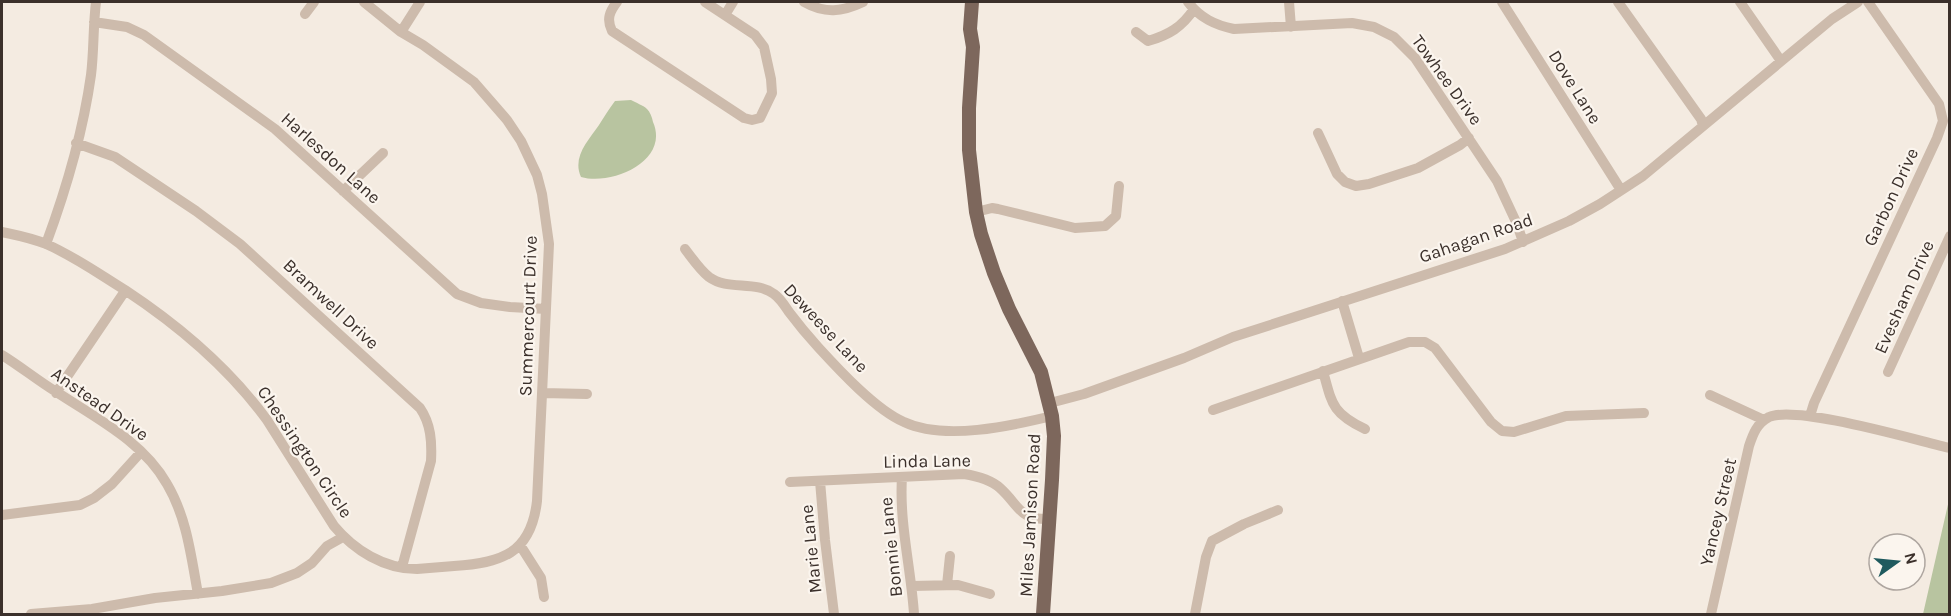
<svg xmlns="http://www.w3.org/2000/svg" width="1951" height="616" font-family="Karla,sans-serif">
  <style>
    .green { fill: #b8c4a0 }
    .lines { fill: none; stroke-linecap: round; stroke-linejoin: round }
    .minor { stroke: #cdbbac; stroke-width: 10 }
    .major { stroke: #7d675c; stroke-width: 14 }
    .labels { text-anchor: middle; stroke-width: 4.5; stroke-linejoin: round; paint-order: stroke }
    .street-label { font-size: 18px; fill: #3b302b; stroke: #fbf5ee }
  </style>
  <rect width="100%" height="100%" fill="#f4ebe1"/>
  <path class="green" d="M631,100C636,103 643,105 647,109C650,112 652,117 653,122C670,161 612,186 581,177C572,157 588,141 599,125C604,117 609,109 615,101Z
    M1949,500V614H1923Z"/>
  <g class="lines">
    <path class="minor" d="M617,2C610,11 606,19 612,31L744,118L752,120L760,118L772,93L771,79L764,47L755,35L705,2
      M804,2C825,14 842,12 863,2
      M1188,2C1200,18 1215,25 1234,29L1352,23L1374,27L1394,37L1415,58L1497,181L1517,224L1523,242
      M1289,2L1291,27
      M1502,2L1621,190
      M1618,2L1701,119L1703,126
      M1740,2L1781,61
      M305,14L314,2
      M725,15L733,2
      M94,22L127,27L144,35L275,129L457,294L481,303L510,307L546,309
      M401,32L420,2
      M1136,32L1148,41C1169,35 1182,27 1194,9
      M1318,133L1337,174L1345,182L1356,186L1369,184L1418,168L1460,145L1469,138
      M76,143L115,157L196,211L240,244L420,408C431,424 432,442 431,461L402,567
      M343,191L383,153
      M976,212L992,208L998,209L1075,228L1105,226L1116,216L1119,186
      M2,232C16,235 32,238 46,244C74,256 99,274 125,290C178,325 229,368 267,420L334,526C354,550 384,569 417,569C429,568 441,567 454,566C501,563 531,554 537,501L549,244L542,194L537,175L521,141L507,120L474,82L423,45L401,32L364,2
      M46,244C66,190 83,132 91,75C94,51 93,26 96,2
      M685,249C692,258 700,270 709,277C728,291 755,280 774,294C780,298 785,306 789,312C798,324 808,336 818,347C839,370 876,410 904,422C944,441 1011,426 1052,416
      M1342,301L1359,358
      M2,355C20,366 37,380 55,391C94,417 143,441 167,484C187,518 191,556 198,594
      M1323,371C1332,404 1332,413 1365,429
      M1888,372L1950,236
      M56,393L125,291
      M543,393L587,394
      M1710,395L1764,420
      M1050,403L1084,394L1184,358L1233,337L1505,249L1569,221L1600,204L1643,176L1832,19L1858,2
      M1213,410L1409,342H1425L1435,348L1491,422L1502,431L1514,432L1566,416L1644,413
      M1810,416L1814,403L1937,138L1943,121L1939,104L1868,2
      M902,477C899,523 911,568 914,614
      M820,481L825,540L834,614
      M790,482L964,474C977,476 990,479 1000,488C1020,506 1018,520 1050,519
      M2,515L80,505L94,498L112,484L141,452
      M520,545L541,578L544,597
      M947,585L950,556
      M912,586L958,585L990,594
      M31,614L92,609L155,598L222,591L271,583L297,573L312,563L327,546L343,537
      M1195,614L1206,557L1212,541L1244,524L1278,510
      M1711,614L1749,446C1753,434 1757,423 1769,417C1797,405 1915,440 1950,448"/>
    <path class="major" d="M972,2L970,29L973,47L969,108V150L976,212L981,234L994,273L1009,309L1041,372L1052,416L1054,436L1052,480L1043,614"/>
  </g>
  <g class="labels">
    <g class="street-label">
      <text transform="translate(1447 80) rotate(54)" y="6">Towhee Drive</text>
      <text transform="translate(1575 87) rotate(58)" y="6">Dove Lane</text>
      <text transform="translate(331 158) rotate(42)" y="6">Harlesdon Lane</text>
      <text transform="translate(1891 197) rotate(-65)" y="6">Garbon Drive</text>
      <text transform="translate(1476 238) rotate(-19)" y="6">Gahagan Road</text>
      <text transform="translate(1904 297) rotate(-66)" y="6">Evesham Drive</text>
      <text transform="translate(331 304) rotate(43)" y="6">Bramwell Drive</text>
      <text transform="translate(528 316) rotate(-88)" y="6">Summercourt Drive</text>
      <text transform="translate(826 328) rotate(47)" y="6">Deweese Lane</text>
      <text transform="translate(100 404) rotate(35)" y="6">Anstead Drive</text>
      <text transform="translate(305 452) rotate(56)" y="6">Chessington Circle</text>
      <text transform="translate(927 461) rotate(-1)" y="6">Linda Lane</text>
      <text transform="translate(1718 512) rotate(-77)" y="6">Yancey Street</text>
      <text transform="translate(1030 515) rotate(-87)" y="6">Miles Jamison Road</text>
      <text transform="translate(891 547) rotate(-96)" y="6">Bonnie Lane</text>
      <text transform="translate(811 549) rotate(-96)" y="6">Marie Lane</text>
    </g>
  </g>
  <rect width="1951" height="616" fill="none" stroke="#3b302b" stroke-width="6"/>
  <g transform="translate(1897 562) rotate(75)"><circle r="28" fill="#fbf5ee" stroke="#aea6a0" stroke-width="1.5"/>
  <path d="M0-4.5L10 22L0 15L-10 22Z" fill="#1f5a5e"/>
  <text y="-9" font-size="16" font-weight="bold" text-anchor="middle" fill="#3b302b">N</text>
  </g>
</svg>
